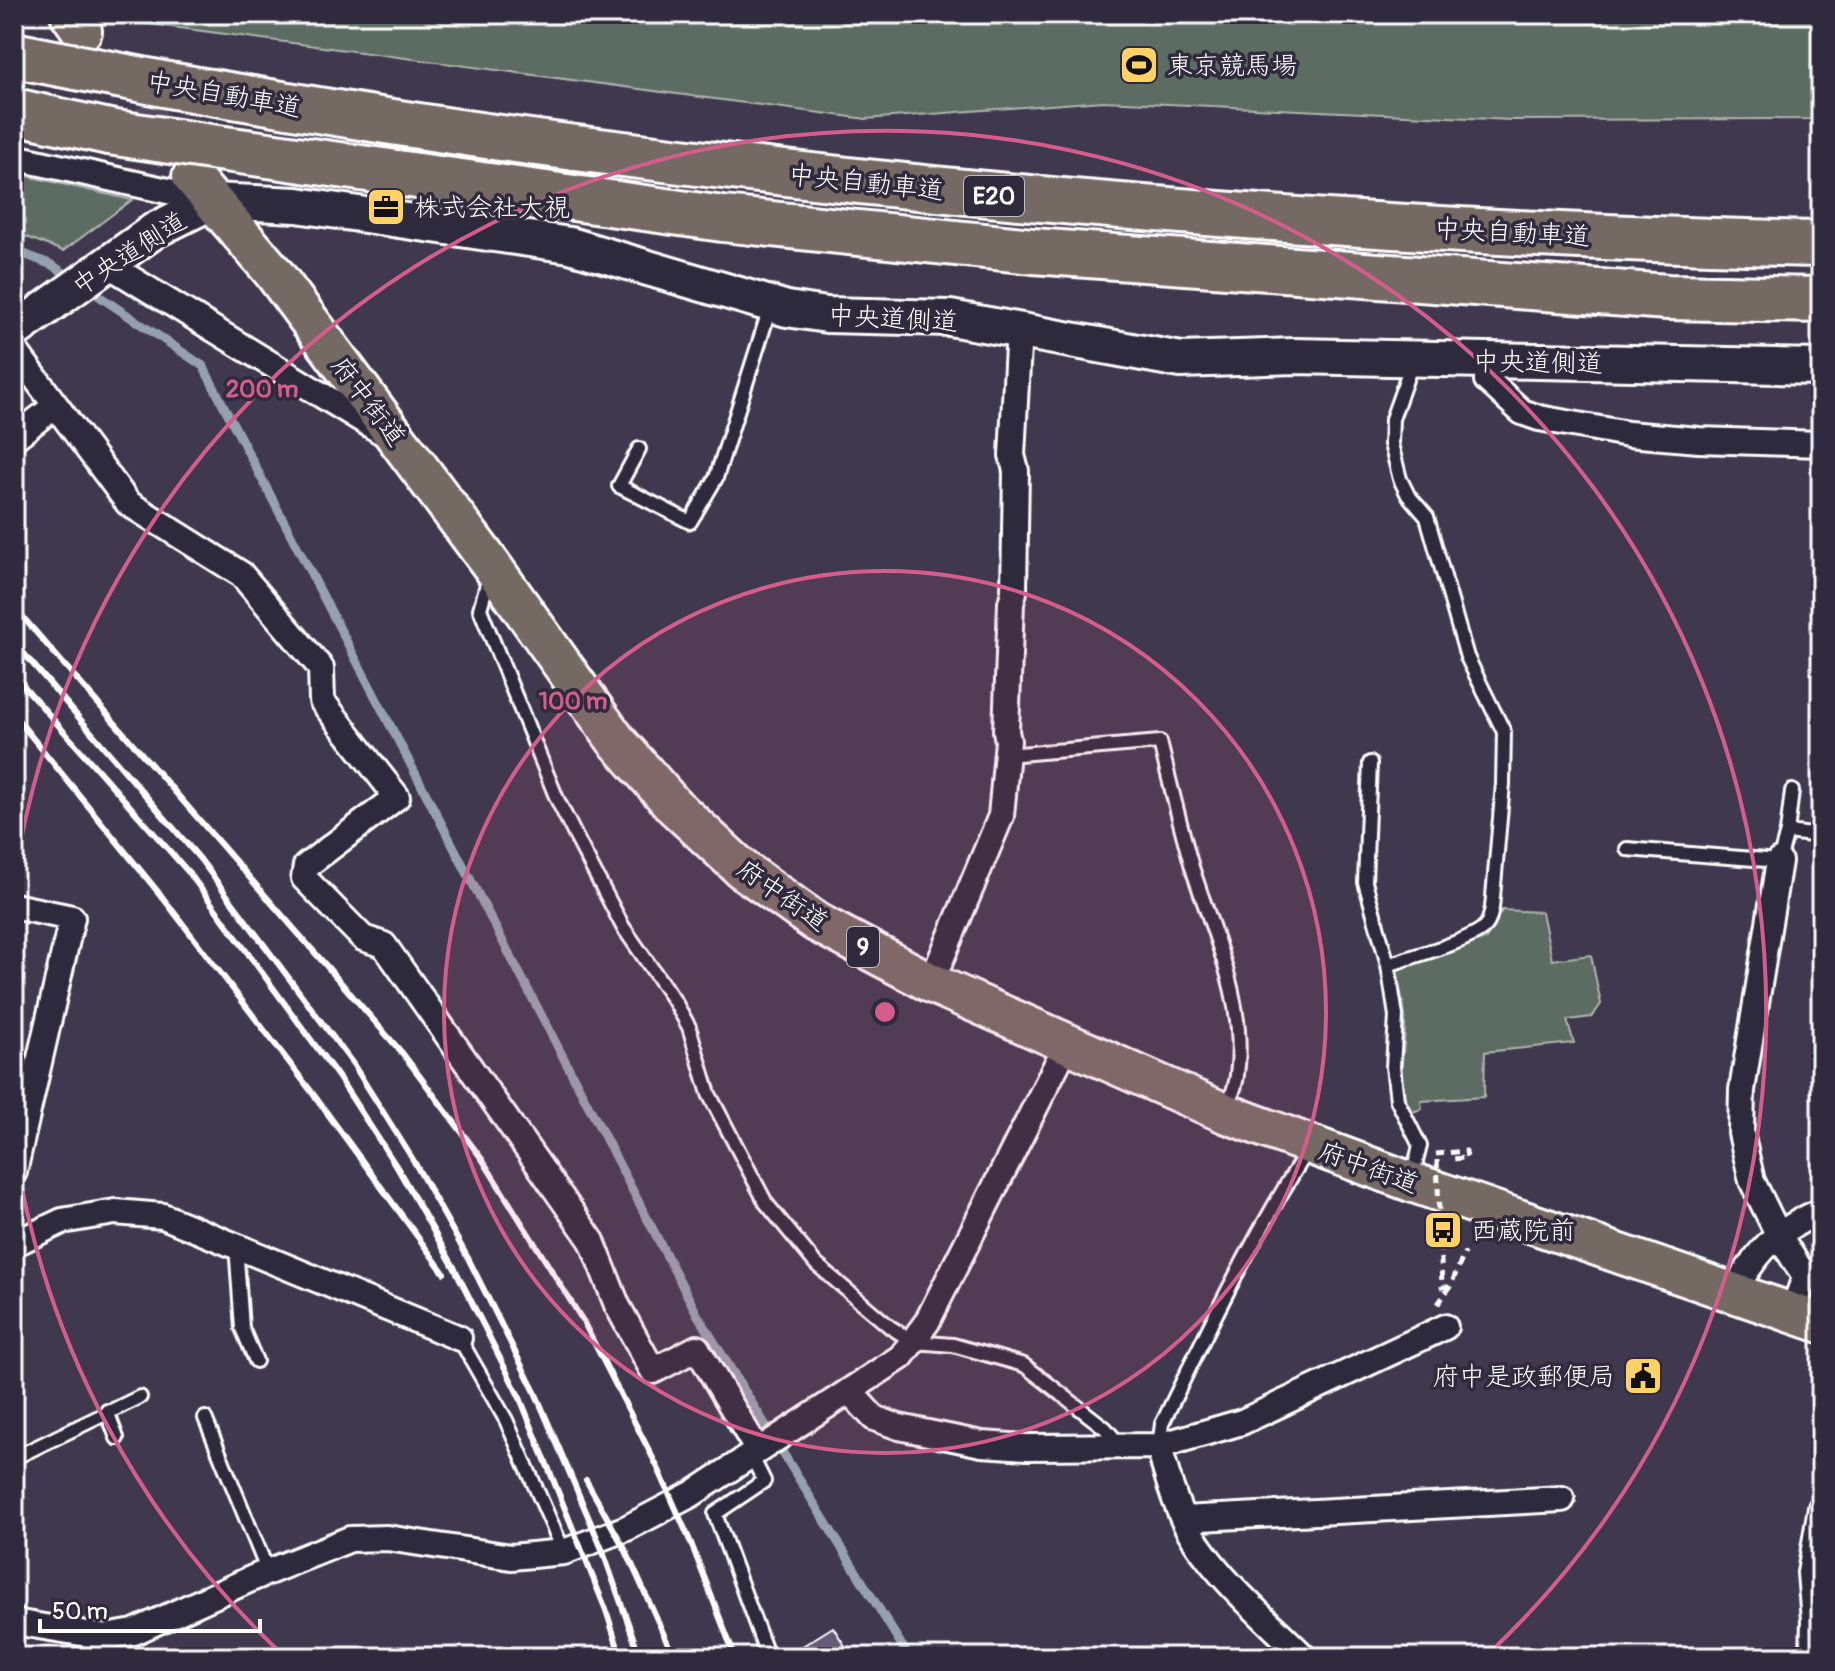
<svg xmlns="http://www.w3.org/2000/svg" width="1835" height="1671" font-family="Pangolin,'Klee One',sans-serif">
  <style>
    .green { fill: #5d6c62; stroke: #aeb6b0; stroke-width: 2 }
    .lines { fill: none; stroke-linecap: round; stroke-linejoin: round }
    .stream { stroke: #95a1af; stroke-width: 9 }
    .building { fill: #685a76; stroke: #fff; stroke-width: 2 }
    .primary-tunnel { stroke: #534c60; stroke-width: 38; stroke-dasharray: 38 19; stroke-linecap: butt }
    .lane-casing { stroke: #fff; stroke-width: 18 }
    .street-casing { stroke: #fff; stroke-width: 30 }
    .secondary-casing { stroke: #fff; stroke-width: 40 }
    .primary-casing { stroke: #fff; stroke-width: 44 }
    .highway-casing { stroke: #fff; stroke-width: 50 }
    .path { stroke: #fff; stroke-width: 5; stroke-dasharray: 8 6; stroke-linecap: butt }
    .lane { stroke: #2f2a3d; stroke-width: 12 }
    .street { stroke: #2f2a3d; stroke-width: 24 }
    .secondary { stroke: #2f2a3d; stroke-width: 34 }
    .primary { stroke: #756964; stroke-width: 38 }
    .highway { stroke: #756964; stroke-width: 44 }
    .rail { stroke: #fff; stroke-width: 6 }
    .highway-bridge-casing { stroke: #fff; stroke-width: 50; stroke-linecap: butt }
    .path-bridge { stroke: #fff; stroke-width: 5; stroke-dasharray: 8 6; stroke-linecap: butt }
    .highway-bridge { stroke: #756964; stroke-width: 44 }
    .ring { fill: none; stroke: #d45d8c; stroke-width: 4 }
    .labels { text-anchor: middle; stroke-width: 7; stroke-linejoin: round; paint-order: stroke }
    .shield { fill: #2f2a3d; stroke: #c1bfc5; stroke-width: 2 }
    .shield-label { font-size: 24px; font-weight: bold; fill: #fff }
    .poi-label { font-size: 26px; fill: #fff; stroke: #2f2a3d; text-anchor: start }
    .street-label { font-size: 26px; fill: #fff; stroke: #2f2a3d }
    .centre { fill: #d45d8c; stroke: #2f2a3d; stroke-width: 4 }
    .ring-label { font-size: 24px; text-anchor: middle; font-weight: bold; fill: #d45d8c; stroke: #2f2a3d; stroke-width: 7; stroke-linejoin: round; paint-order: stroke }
  </style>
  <rect width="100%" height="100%" fill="#40384e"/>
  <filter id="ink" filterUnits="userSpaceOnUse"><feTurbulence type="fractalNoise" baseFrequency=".0125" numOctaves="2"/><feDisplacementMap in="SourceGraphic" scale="16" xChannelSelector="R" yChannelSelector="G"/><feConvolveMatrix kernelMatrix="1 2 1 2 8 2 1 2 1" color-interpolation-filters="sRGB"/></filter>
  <g filter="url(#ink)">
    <path class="green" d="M128,14H1821V119L1511,120L1103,101L866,119L134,22Z
      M14,173L132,200L63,251L14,232Z
      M1502,910L1542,912L1552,960L1591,955L1601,1004L1592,1017L1567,1020L1574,1043L1485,1052L1484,1097L1421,1101L1422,1109L1412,1112C1393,1085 1406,1051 1405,1020C1405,1004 1398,988 1397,971L1414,959L1486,939Z"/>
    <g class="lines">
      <path class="stream" d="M14,250L52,265L75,280
        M87,288L203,366L697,1314L909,1657"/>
    </g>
    <path class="building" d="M833,1627L852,1657H785Z"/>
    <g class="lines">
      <path class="primary-tunnel" d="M105,61L175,156"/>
      <defs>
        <path id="lane" d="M639,449L619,486L690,522L716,478L770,308
          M489,577L480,609L557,799L575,835L623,927L675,1002L689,1027L709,1094L766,1203L816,1264L890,1327L914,1342L953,1345L1024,1365L1105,1428L1120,1445
          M1007,755L1160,742C1170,783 1180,825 1192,867C1213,934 1247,1002 1237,1075C1236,1087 1230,1099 1226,1110
          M1370,763L1365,882L1388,965L1396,1016L1393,1067L1397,1100L1420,1146L1412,1177
          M1787,832L1821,836
          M1627,849L1779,861L1787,832L1792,791
          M1388,965C1412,956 1461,944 1481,930C1489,925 1490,917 1492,908L1503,784L1504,732L1467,657L1427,517L1408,495L1400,479L1391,444L1392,419L1412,363
          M236,1245L242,1328L256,1361
          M459,1338L506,1420L564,1552
          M107,1411L117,1438
          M205,1418L268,1572
          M1159,1446L1162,1424C1207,1331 1252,1237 1308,1150
          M751,1455L764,1481L715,1514L768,1657
          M14,1458L140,1397"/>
        <path id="street" d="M14,157L213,201
          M107,264L382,432
          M14,349L128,503L241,574L321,668L322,701L397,797L306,866L304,878L363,938L384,945L592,1241L617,1305L653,1371L697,1348L758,1451
          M1489,361L1487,380L1522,412L1539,418L1628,434L1699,440L1821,444
          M14,438L55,406
          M1779,861L1742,1090L1741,1133L1752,1181L1778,1234L1805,1277L1792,1313
          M14,906L72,918L14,1172
          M931,983L1001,816L1008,741L1006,731L1011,603L1014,592L1016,471L1012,455L1019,329
          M14,1244L62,1221L115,1212L163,1216L459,1338
          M1733,1293C1758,1250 1774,1232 1821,1211
          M850,1392L874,1418L899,1427L982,1444L1027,1447L1159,1446L1242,1422L1445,1327
          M1159,1446C1165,1470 1172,1494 1182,1517C1206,1569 1264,1617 1304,1657
          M1183,1519L1562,1499
          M14,1622L105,1637L134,1632L253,1578L350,1539L387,1538L511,1557L564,1552L627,1528L692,1494L901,1357L927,1322L1067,1044
          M1813,1657L1814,1620L1810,1573L1821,1508"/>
        <path id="secondary" d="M14,331L155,230L213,201L297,205L570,245L787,309L827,315L950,318L1181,360L1294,356L1821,367"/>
        <path id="primary" d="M70,14L82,31
          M192,177L273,272L492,566L615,739L674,806L742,869L816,922L931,983L1225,1113L1411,1182L1821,1323"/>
        <path id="highway" d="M14,55L60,64
          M174,86C253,99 332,113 412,125C560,148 709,165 858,181C1178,215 1499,237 1821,244
          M14,111L109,132
          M218,148L723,219L1033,251L1668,297L1821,300"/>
      </defs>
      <use href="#lane" class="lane-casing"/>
      <use href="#street" class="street-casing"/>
      <use href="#secondary" class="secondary-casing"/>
      <use href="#primary" class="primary-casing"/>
      <use href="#highway" class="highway-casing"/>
      <path class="path" d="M1436,1154L1466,1151L1467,1158L1450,1159
        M1438,1304L1450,1287L1465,1252"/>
      <use href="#lane" class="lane"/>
      <use href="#street" class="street"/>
      <use href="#secondary" class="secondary"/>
      <use href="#primary" class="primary"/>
      <use href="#highway" class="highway"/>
      <path class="rail" d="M14,607L403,1054L482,1159L583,1321L658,1468L691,1543L735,1657
        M14,642L200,859L353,1064L412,1158L469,1260L535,1392L602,1549L640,1657
        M14,675L190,874L339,1078L398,1169L454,1267L520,1398L606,1610L621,1657
        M14,715L163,898L311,1091L444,1273
        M586,1480L626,1551L674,1657"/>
      <defs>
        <path id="highway-bridge" d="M60,64L174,86
          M109,132L218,148"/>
      </defs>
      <use href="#highway-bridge" class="highway-bridge-casing"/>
      <path class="path-bridge" d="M1437,1160L1442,1287H1450"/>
      <use href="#highway-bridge" class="highway-bridge"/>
    </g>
  </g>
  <circle cx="885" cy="1012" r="441" fill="#d45d8c" fill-opacity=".12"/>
  <g class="ring">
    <circle cx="885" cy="1012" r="441"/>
    <path d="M284 1656A881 881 0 0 1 15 1150M15 874A881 881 0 1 1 1486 1656"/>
  </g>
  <defs>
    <symbol id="stadium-square" viewBox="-11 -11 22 22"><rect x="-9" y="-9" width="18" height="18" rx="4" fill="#ffd166" stroke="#2f2a3d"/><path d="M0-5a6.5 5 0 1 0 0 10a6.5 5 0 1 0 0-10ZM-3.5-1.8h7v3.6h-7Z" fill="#111"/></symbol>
    <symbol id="office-square" viewBox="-11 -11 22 22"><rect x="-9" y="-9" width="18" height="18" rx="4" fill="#ffd166" stroke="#2f2a3d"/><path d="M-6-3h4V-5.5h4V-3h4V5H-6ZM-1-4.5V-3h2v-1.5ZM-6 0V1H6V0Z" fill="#111"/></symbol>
    <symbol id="bus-square" viewBox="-11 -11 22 22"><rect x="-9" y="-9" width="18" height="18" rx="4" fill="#ffd166" stroke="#2f2a3d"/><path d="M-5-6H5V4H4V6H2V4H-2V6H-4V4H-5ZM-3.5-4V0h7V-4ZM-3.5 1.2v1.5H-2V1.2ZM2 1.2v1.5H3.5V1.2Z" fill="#111"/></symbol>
    <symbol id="civic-square" viewBox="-11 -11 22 22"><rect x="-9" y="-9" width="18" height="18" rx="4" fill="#ffd166" stroke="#2f2a3d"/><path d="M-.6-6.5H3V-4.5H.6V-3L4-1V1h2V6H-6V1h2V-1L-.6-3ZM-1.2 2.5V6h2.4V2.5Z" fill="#111"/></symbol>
  </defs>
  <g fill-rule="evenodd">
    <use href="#stadium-square" x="1117" y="43" width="44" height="44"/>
    <use href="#office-square" x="364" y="185" width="44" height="44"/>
    <use href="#bus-square" x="1421" y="1208" width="44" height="44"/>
    <use href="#civic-square" x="1621" y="1354" width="44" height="44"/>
  </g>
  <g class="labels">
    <g class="shield">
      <rect x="964" y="176" width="60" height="40" rx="6"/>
      <rect x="847" y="927" width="32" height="40" rx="6"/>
    </g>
    <g class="shield-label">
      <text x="994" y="204">E20</text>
      <text x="863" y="955">9</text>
    </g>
    <g class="poi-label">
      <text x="1167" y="74">東京競馬場</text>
      <text x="414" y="216">株式会社大視</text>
      <text x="1471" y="1239">西蔵院前</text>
      <text x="1615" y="1385" text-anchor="end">府中是政郵便局</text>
    </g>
    <g class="street-label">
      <text transform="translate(224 94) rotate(10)" y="9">中央自動車道</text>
      <text transform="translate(866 182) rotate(6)" y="9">中央自動車道</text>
      <text transform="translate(1512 232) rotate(3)" y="9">中央自動車道</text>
      <text transform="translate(129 253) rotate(-33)" y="9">中央道側道</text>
      <text transform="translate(893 318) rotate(3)" y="9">中央道側道</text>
      <text transform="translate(1538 362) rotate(1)" y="9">中央道側道</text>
      <text transform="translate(369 401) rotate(53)" y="9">府中街道</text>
      <text transform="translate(783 895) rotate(35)" y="9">府中街道</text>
      <text transform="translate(1369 1167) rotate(20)" y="9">府中街道</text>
    </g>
  </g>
  <circle cx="885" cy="1012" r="12" class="centre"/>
  <g class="ring-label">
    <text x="262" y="397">200 m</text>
    <text x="573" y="709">100 m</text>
  </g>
  <rect width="1835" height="1671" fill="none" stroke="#2f2a3d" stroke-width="48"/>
  <rect x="24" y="24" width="1787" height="1623" fill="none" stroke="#fff" stroke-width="3" filter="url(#ink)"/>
  <path d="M40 1619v12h220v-12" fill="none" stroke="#ffffff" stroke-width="4"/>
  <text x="52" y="1619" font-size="24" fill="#ffffff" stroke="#2f2a3d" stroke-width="6" paint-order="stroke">50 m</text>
</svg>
